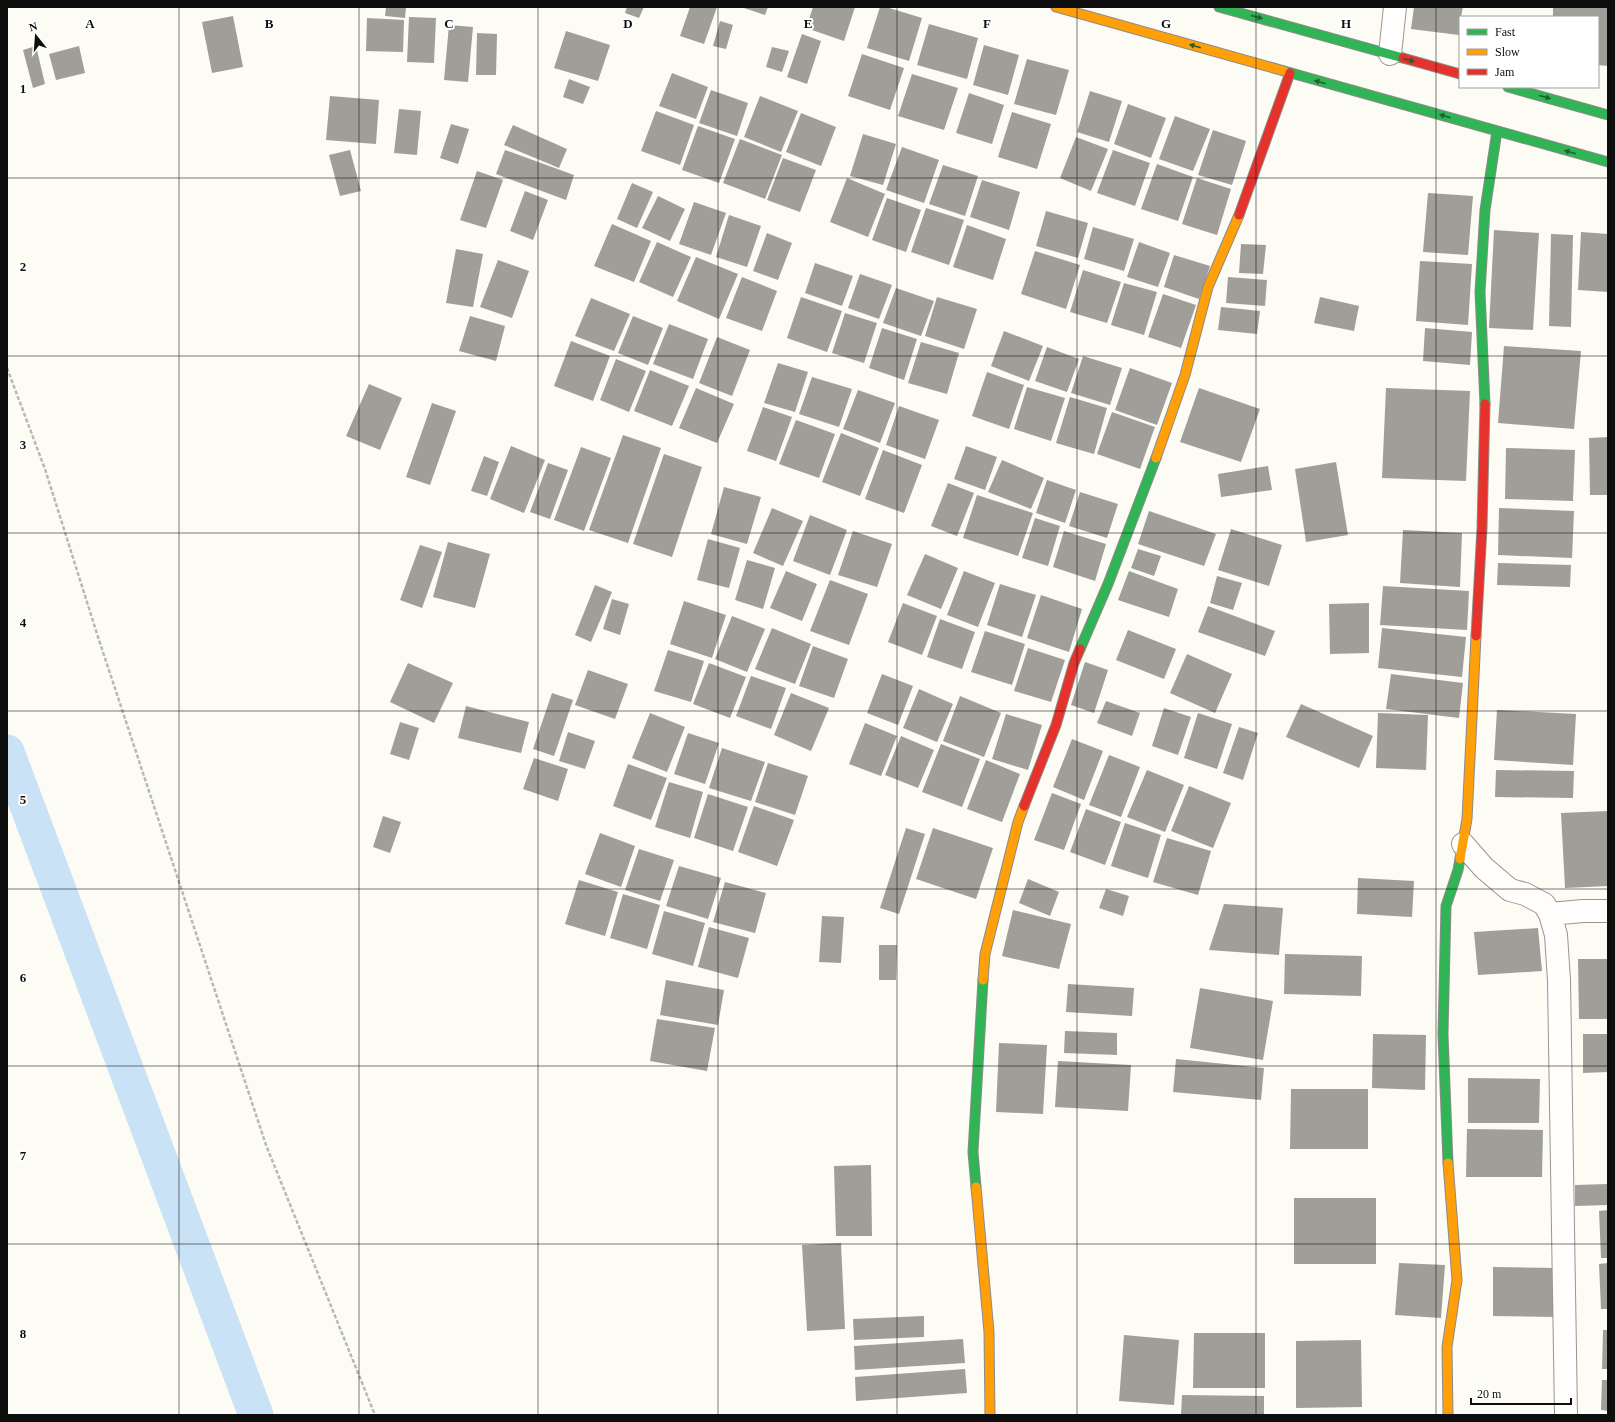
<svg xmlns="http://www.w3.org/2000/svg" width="1615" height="1422" font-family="'Times New Roman',serif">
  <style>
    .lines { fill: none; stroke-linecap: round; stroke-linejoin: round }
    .canal { stroke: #cae2f5; stroke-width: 35 }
    .building { fill: #9f9e99 }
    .street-casing { stroke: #959592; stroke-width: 24 }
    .fast-casing { stroke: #8c8b88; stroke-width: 11 }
    .slow-casing { stroke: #8c8b88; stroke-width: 11 }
    .jam-casing { stroke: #8c8b88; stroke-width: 11 }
    .path { stroke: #b8b8b7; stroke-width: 2.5; stroke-dasharray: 4 2; stroke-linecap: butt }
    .street { stroke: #fffefd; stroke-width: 22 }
    .fast { stroke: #30b455; stroke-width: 9 }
    .slow { stroke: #ff9f0a; stroke-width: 9 }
    .jam { stroke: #e5322d; stroke-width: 9 }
    .oneway { fill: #1f6132 }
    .grid { fill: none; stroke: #0e0e0e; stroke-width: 1; stroke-opacity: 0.55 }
    .grid-label { font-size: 13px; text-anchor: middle; font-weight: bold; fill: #0e0e0e; stroke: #fff; stroke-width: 4; stroke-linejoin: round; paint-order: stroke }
  </style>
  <rect width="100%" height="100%" fill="#fcfbf4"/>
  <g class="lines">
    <path class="canal" d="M7,752L256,1415"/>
  </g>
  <path class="building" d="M386,7H406L405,18L385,16Z
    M627,7H644L639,18L625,13Z
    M690,7H717L704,44L680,36Z
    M741,7H768L765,15Z
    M813,7H855L844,41L806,28Z
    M880,7H886L922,18L909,61L867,48Z
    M1414,7H1463L1461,17H1460L1459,35L1411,29Z
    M1553,7H1608V66L1598,65V17H1553Z
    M233,16L243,67L212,73L202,22Z
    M409,17L436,18L434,63L407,62Z
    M367,18L404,20L403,52L366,51Z
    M720,21L733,25L726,49L713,46Z
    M929,24L978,38L967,79L917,65Z
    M449,25L473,27L468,82L444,80Z
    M566,31L610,45L598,81L554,68Z
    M477,33L497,34L496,75H476Z
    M802,34L821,41L807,84L787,77Z
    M984,45L1019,55L1008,95L973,85Z
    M36,46L45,84L33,88L23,50Z
    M79,46L85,73L56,80L49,54Z
    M772,47L789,51L782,72L766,67Z
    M862,54L904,68L890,110L848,96Z
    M1027,59L1069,70L1056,115L1014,104Z
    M672,73L708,87L696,119L659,106Z
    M912,74L958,88L944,130L898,116Z
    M569,79L590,87L583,104L563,97Z
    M711,90L748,103L737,136L699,123Z
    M1090,91L1122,101L1109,142L1077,132Z
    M969,93L1004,105L992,144L956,133Z
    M330,96L379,100L376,144L326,140Z
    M760,96L798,111L781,152L744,137Z
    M1128,104L1166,118L1151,158L1114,144Z
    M399,109L421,111L417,155L394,153Z
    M656,111L694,125L680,165L641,151Z
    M1012,112L1051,124L1037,169L998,157Z
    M801,113L836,127L821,166L786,152Z
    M1175,116L1210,129L1193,171L1159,159Z
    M451,124L469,129L458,164L440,158Z
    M513,125L567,149L559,168L504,145Z
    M698,126L735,139L719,183L682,170Z
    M1213,130L1246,141L1232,185L1198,175Z
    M863,134L896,144L883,185L850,176Z
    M1076,137L1108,149L1091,191L1060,178Z
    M740,139L782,155L765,199L723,183Z
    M902,147L939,160L924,203L886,190Z
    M350,150L361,191L340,196L329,155Z
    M505,150L574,175L566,200L496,174Z
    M1113,150L1150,163L1135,206L1097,193Z
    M783,158L816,170L800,212L767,200Z
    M1157,164L1193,177L1178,221L1141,209Z
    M943,165L978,176L965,216L929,204Z
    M477,171L503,180L486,228L460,220Z
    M847,178L885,194L868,237L830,222Z
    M1197,178L1231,189L1217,235L1182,224Z
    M982,180L1020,192L1009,230L970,217Z
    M632,183L653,192L637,228L617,219Z
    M525,191L548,200L533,240L510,231Z
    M1428,193L1473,196L1468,255L1423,252Z
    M658,196L685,209L670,241L642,228Z
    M887,198L921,210L906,252L872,240Z
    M694,202L726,213L711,255L679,244Z
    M926,208L964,220L949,265L911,252Z
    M1046,211L1088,223L1078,258L1036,246Z
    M729,215L761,226L747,267L716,257Z
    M612,224L651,241L634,282L594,266Z
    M967,225L1006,239L993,280L953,267Z
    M1093,227L1134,239L1124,271L1084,259Z
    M1494,230L1539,233L1533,330L1489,328Z
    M1581,232L1608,234V292L1578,290Z
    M767,233L792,243L778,280L753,271Z
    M1551,234L1573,235L1571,327L1549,326Z
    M657,242L691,257L673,297L639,282Z
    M1139,242L1170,253L1158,287L1127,277Z
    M1241,244L1266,245L1263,274L1239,273Z
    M456,249L483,254L473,307L446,303Z
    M1035,251L1080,265L1066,309L1021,294Z
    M1174,255L1210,266L1199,299L1164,287Z
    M696,257L738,274L719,319L677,301Z
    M498,260L529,271L512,318L480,307Z
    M1420,261L1472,264L1468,325L1416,321Z
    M815,263L853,276L842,306L805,293Z
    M1083,270L1121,282L1107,323L1070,312Z
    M860,274L892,285L879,319L848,308Z
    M742,277L777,291L762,331L726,318Z
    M1228,277L1267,280L1265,306L1226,303Z
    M1124,283L1157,292L1144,335L1111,325Z
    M896,288L934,301L921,336L883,323Z
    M1163,294L1196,305L1181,348L1148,337Z
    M801,297L842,311L827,352L787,338Z
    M937,297L977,309L964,349L925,336Z
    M1320,297L1359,306L1354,331L1314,323Z
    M591,298L630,314L614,351L575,336Z
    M1221,307L1260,311L1257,334L1218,330Z
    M845,313L877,323L864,363L832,353Z
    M470,316L505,326L496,361L459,351Z
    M633,316L663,328L648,365L618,353Z
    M669,324L708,339L693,379L653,364Z
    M882,328L917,339L904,380L869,368Z
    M1425,328L1472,332L1470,365L1423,361Z
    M1004,331L1043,346L1029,381L991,366Z
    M717,337L750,350L732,396L699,383Z
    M571,341L610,356L593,401L554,386Z
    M921,342L959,353L947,394L908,383Z
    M1504,346L1581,351L1574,429L1498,423Z
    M1047,347L1079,359L1067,392L1035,381Z
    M1083,356L1122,368L1110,405L1071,393Z
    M616,359L646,371L629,412L600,400Z
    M778,363L808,372L795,412L764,403Z
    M1130,368L1172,383L1157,425L1115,410Z
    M650,370L689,386L672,426L634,411Z
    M987,372L1024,385L1009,429L972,416Z
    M812,377L852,389L839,427L799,414Z
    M369,384L402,398L380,450L346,436Z
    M1027,387L1065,398L1051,441L1014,429Z
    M696,388L734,404L717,443L679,428Z
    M1199,388L1260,409L1241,462L1180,442Z
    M1386,388L1470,391L1466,481L1382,478Z
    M858,390L895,403L880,443L843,429Z
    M1070,397L1107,408L1094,454L1056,443Z
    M432,403L456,411L430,485L406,477Z
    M899,406L939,420L925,459L886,445Z
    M763,407L792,417L776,461L747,451Z
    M1112,412L1155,427L1140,469L1097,454Z
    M796,420L835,434L819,478L779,464Z
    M841,433L879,448L860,496L822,482Z
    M623,435L661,448L628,543L589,530Z
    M1608,437V495H1590L1589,438Z
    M511,446L545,460L524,513L490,499Z
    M966,446L997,457L985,490L954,479Z
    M581,447L611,458L584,531L554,520Z
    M1506,448L1575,450L1573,501L1505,499Z
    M883,450L922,465L904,513L865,499Z
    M664,454L702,467L672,557L633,544Z
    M484,456L499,462L487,496L471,491Z
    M1002,460L1044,478L1031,509L988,492Z
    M1336,462L1348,535L1306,542L1295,469Z
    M548,463L568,470L550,519L530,512Z
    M1268,466L1272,490L1221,497L1218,474Z
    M1047,480L1076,490L1065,523L1036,513Z
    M948,483L974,493L957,536L931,526Z
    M724,487L761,497L747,544L711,534Z
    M1080,492L1118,504L1107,538L1069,526Z
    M977,495L1033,513L1018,556L963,538Z
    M772,508L803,521L783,566L753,553Z
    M1499,508L1574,511L1572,558L1498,555Z
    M1149,511L1216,534L1204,566L1138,544Z
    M810,515L847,530L830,575L793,561Z
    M1035,518L1060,526L1048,566L1022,558Z
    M1231,529L1282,545L1269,586L1218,570Z
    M1403,530L1462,533L1460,587L1400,583Z
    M853,531L892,544L877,587L838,575Z
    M1064,531L1106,544L1095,581L1053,567Z
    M708,539L740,548L729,588L697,580Z
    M448,542L490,554L475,608L433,597Z
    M420,545L442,552L422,608L400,600Z
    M1138,549L1161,556L1154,576L1131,568Z
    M925,554L958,568L941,609L907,595Z
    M747,560L775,568L763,609L735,600Z
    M1498,563L1571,565L1570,587L1497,585Z
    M786,571L817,584L802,621L770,608Z
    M964,571L995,583L978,627L947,615Z
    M1129,571L1178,589L1169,617L1118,600Z
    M1217,576L1242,583L1233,610L1210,603Z
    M830,580L868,594L849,645L810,631Z
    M1000,584L1036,595L1022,637L987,625Z
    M595,585L612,592L591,642L575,635Z
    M1383,586L1469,591L1467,630L1380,625Z
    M1041,595L1082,609L1069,652L1027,638Z
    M612,599L629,604L620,635L603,629Z
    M684,601L726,615L712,658L670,644Z
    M903,603L937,616L922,655L888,642Z
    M1369,603V653L1330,654L1329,604Z
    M1208,606L1275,631L1265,656L1198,632Z
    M732,616L765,629L747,672L715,659Z
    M940,619L975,632L962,669L927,657Z
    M772,628L811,644L795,684L755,669Z
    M1382,628L1466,637L1462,677L1378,668Z
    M1128,630L1176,649L1164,679L1116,660Z
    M985,631L1025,644L1012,685L971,672Z
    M813,646L848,659L834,698L799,686Z
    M1028,648L1065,660L1051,702L1014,691Z
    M668,650L704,661L691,702L654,691Z
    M1187,654L1232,674L1215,713L1170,693Z
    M1085,662L1108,670L1094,713L1071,705Z
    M408,663L453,683L434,723L390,702Z
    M709,663L746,677L730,718L693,704Z
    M588,670L628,684L615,719L575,705Z
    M882,674L913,686L898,725L867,713Z
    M1391,674L1463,683L1459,718L1386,709Z
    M751,676L786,688L771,729L736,716Z
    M919,689L953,704L937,742L903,728Z
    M552,693L573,700L554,756L533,749Z
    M791,693L829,708L811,751L774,735Z
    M960,696L1001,713L984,757L943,741Z
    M1106,701L1140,713L1132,736L1097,723Z
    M1301,704L1373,736L1359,768L1286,737Z
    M466,706L529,722L521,753L458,738Z
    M1164,708L1191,717L1178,755L1152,746Z
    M1497,710L1576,714L1573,765L1494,760Z
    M650,713L685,727L667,772L632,758Z
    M1198,713L1232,724L1217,769L1184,758Z
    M1378,713L1428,715L1426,770L1376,768Z
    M1006,714L1042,725L1028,770L992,759Z
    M400,722L419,728L409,760L390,754Z
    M865,723L897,736L881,776L849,764Z
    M1239,727L1258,733L1243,780L1223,773Z
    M568,732L595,741L585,769L559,761Z
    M688,733L719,743L705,784L674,774Z
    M901,736L934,750L918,788L885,775Z
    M1072,739L1103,751L1084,800L1053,787Z
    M941,744L980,759L962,807L922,792Z
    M722,748L765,762L751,801L709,788Z
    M1109,755L1140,767L1121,817L1089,805Z
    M534,758L568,769L558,801L523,789Z
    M986,760L1020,774L1002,822L967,809Z
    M768,763L808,776L795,815L755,802Z
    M628,764L667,778L651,820L613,806Z
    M1147,770L1184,785L1165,832L1127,817Z
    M1496,770L1574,771L1573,798L1495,797Z
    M669,782L703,792L690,838L655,827Z
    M1189,786L1231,803L1213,848L1171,831Z
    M1052,793L1081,804L1064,850L1034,840Z
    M708,794L748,807L733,851L694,838Z
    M754,806L794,820L777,866L738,852Z
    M1086,809L1121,822L1105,865L1070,852Z
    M1608,811V886L1565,888L1561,813Z
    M383,816L401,822L390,853L373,847Z
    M1125,823L1161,835L1148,878L1111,866Z
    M906,828L925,834L899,914L880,908Z
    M933,828L993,848L976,899L916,879Z
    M600,833L635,846L621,887L585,874Z
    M1167,838L1211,851L1198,895L1153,882Z
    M639,849L674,860L660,901L625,890Z
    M679,866L721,878L708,919L666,906Z
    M1358,878L1414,881L1412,917L1357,914Z
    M1028,879L1059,892L1050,916L1019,903Z
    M579,880L618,892L605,936L565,924Z
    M725,882L766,893L755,933L713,922Z
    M1106,889L1129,896L1123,916L1099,908Z
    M623,894L660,905L647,949L610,938Z
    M1224,904L1283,908L1279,955L1209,950Z
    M1013,910L1071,924L1059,969L1002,956Z
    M664,911L705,923L693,966L652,954Z
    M822,916L844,917L841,963L819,962Z
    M709,927L749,938L738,978L698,967Z
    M1538,928L1542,971L1478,975L1474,932Z
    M879,945H897L896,980H879Z
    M1285,954L1362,956L1361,996L1284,994Z
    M1578,959H1608V1019H1579Z
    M666,980L724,990L718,1025L660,1015Z
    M1068,984L1134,988L1132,1016L1066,1012Z
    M1200,988L1273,1001L1263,1060L1190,1048Z
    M657,1019L715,1028L707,1071L650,1061Z
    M1065,1031L1117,1033V1055L1064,1053Z
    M1373,1034L1426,1035L1425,1090L1372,1088Z
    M1583,1034H1608V1072L1583,1073Z
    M999,1043L1047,1045L1043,1114L996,1112Z
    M1176,1059L1264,1068L1261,1100L1173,1092Z
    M1058,1061L1131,1065L1128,1111L1055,1107Z
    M1468,1078L1540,1079L1539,1123H1468Z
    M1291,1089H1368V1149H1290Z
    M1467,1129L1543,1130L1542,1177H1466Z
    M871,1165L872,1236H836L834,1166Z
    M1608,1184V1205L1575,1206V1185Z
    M1294,1198H1376V1264H1294Z
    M1608,1210V1258H1601L1599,1211Z
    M841,1243L845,1329L807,1331L802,1245Z
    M1399,1263L1445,1265L1441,1318L1395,1315Z
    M1608,1263V1309H1601L1599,1264Z
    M1493,1267L1557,1268L1556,1317L1493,1316Z
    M924,1316V1337L854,1340L853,1319Z
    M1603,1330H1608V1369H1602Z
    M1194,1333H1265V1388H1193Z
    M1124,1335L1179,1340L1174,1405L1119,1401Z
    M963,1339L965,1363L855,1370L854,1346Z
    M1361,1340L1362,1407L1296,1408V1341Z
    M965,1369L967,1393L856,1401L855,1377Z
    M1602,1380H1608V1411L1601,1410Z
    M1182,1395L1264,1396V1415H1181Z"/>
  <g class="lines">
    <defs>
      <path id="street" d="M1390,54L1395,7
        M1463,844L1484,868L1510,890L1525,894L1544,904L1550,914L1556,935L1559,980L1566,1415
        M1550,914L1583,911H1608"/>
      <path id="fast" d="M1219,7L1403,58
        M1284,71L1608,162
        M1508,87L1608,115
        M1485,404L1480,292L1485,210L1497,131
        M1080,649L1108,584L1156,458
        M1448,1163L1443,1034L1446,906L1458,870L1460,859
        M976,1187L973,1152L983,980"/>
      <path id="slow" d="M1056,7L1284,71
        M1156,458L1185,375L1208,287L1239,215
        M1460,859L1467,819L1476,636
        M983,980L985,954L1018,822L1024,806
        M1448,1163L1457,1280L1447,1347L1448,1415
        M976,1187L989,1332L990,1415"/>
      <path id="jam" d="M1403,58L1460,74
        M1239,215L1290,73
        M1476,636L1482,528L1485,404
        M1024,806L1056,725L1074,663L1080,649"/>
    </defs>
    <use href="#street" class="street-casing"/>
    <use href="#fast" class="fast-casing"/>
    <use href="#slow" class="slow-casing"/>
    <use href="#jam" class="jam-casing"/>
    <path class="path" d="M7,368L45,469L98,637L266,1145L375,1415"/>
    <use href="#street" class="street"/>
    <use href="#fast" class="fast"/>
    <use href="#slow" class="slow"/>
    <use href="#jam" class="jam"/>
  </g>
  <defs><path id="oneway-solid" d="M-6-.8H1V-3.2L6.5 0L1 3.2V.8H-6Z"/></defs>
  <g class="oneway">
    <use href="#oneway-solid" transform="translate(1257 17) rotate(15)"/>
    <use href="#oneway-solid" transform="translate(1195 46) rotate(-164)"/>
    <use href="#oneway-solid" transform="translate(1409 60) rotate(15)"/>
    <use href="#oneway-solid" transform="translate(1320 82) rotate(-164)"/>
    <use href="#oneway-solid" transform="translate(1545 97) rotate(15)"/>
    <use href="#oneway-solid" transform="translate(1445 116) rotate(-164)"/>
    <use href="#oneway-solid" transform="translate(1570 152) rotate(-164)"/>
  </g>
  <path class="grid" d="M179,7V1415M359,7V1415M538,7V1415M718,7V1415M897,7V1415M1077,7V1415M1256,7V1415M1436,7V1415M7,178H1608M7,356H1608M7,533H1608M7,711H1608M7,889H1608M7,1066H1608M7,1244H1608"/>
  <g class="grid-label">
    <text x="90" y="28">A</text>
    <text x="269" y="28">B</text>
    <text x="449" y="28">C</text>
    <text x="628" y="28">D</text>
    <text x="808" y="28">E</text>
    <text x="987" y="28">F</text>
    <text x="1166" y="28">G</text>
    <text x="1346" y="28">H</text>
    <text x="23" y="93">1</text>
    <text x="23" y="271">2</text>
    <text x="23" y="449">3</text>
    <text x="23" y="627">4</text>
    <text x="23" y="804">5</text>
    <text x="23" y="982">6</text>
    <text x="23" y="1160">7</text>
    <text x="23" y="1338">8</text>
  </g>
  <rect width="1615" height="1422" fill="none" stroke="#0e0e0e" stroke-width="16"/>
  <rect x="1459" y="16" width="140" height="72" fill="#ffffff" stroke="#9f9f9f"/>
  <rect x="1467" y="29" width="20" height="6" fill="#30b455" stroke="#9f9f9f"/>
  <text x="1495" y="36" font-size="12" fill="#0e0e0e">Fast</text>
  <rect x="1467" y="49" width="20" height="6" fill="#ff9f0a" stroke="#9f9f9f"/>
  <text x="1495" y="56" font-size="12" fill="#0e0e0e">Slow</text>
  <rect x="1467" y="69" width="20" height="6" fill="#e5322d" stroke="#9f9f9f"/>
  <text x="1495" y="76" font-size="12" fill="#0e0e0e">Jam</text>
  <g transform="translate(36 36) rotate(343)" stroke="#ffffff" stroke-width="3" paint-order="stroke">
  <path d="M0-3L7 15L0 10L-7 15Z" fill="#0e0e0e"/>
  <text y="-6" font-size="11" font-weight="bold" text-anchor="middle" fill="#0e0e0e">N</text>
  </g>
  <path d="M1471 1398v6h100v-6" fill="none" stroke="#0e0e0e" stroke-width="2"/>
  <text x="1477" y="1398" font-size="12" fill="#0e0e0e" stroke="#ffffff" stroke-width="3" paint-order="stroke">20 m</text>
</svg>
